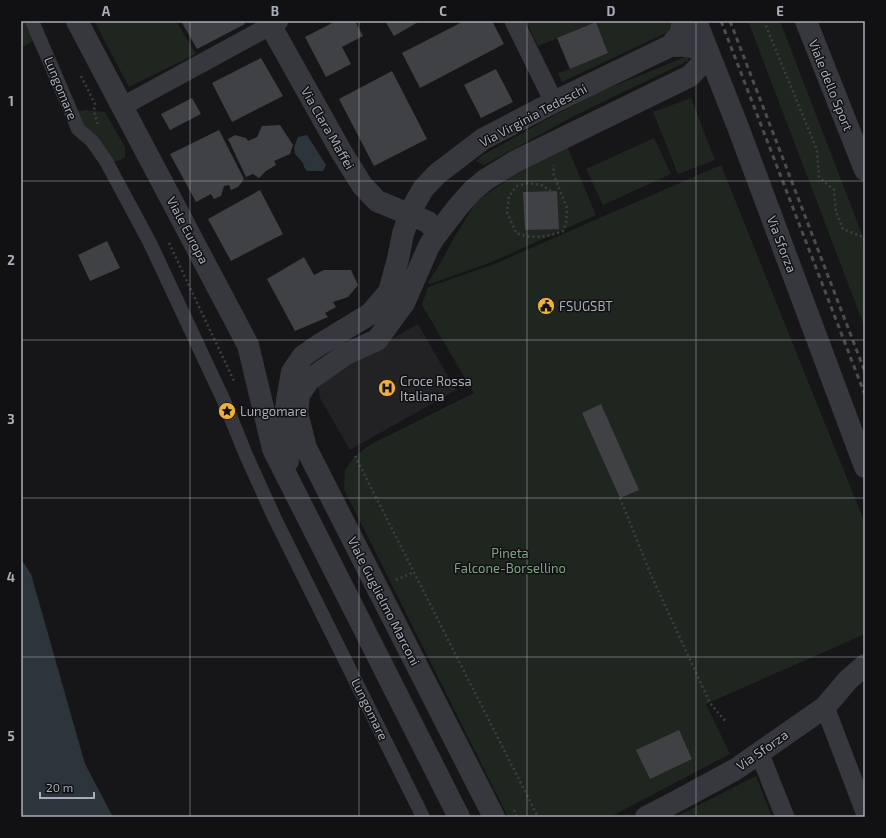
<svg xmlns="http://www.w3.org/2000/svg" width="886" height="838" font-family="'Exo 2',sans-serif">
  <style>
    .built { fill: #222225 }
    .green { fill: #1e261f }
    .water { fill: #2c353c }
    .building { fill: #404145 }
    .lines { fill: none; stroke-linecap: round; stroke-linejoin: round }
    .path { stroke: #3d3f44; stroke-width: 2.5; stroke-dasharray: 2 3; stroke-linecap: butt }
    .pedestrian { stroke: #37383d; stroke-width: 14 }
    .minor { stroke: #37383d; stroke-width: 19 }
    .tertiary { stroke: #37383d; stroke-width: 22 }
    .rail { stroke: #4a4c52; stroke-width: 3; stroke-dasharray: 5 4; stroke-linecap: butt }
    .grid { fill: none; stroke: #a8adb8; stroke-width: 1; stroke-opacity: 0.55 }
    .labels { text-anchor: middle; stroke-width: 3; stroke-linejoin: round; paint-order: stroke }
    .street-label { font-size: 13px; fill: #a8adb8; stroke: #111113 }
    .poi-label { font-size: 13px; fill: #a8adb8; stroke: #111113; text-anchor: start }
    .park-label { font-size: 13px; fill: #7fa381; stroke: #111113 }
    .neatline { fill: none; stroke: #a8adb8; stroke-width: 1.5 }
    .grid-label { font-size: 13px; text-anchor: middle; font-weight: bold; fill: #a8adb8 }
  </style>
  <rect width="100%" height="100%" fill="#161618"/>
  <path class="built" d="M418,324L456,390L350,450L320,398L318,386L322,378Z"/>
  <path class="green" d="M21,21H38L44,34L26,45L21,47Z
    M94,21H176L196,54L129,87Z
    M526,21H672L668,32L562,82L558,73L570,69L608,53L596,22L538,46Z
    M748,21H780L865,242V328L777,97Z
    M690,55L688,61L578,114L484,165L476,161L481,156L553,116L597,93Z
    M691,98L715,160L678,174L653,112Z
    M69,107L82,111L85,110L105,112L125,147V157C118,162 115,162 106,161Z
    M654,138L671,174L603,205L586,169Z
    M566,144L596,215L492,262L430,284L428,282L438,267L455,236L477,201L507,180L556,148Z
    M721,165L865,523V634L706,704L730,754L610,817H508L344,489L345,470L355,456L371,444L474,393L422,305L428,287L492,265Z
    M756,776L772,817H675Z"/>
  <path class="water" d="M307,135L326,165L323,171H307L304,167L303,163L295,154L294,147L298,137Z
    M21,559L31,574L85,764L113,817H21Z"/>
  <path class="building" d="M181,21H243L245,24L197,49Z
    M336,21H355L363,36L342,47L351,64L326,77L305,37Z
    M385,21H420L394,36Z
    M464,21H492L504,44L420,88L402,53Z
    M596,22L608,53L570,69L557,38Z
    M261,58L283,96L232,122L212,83Z
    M496,69L513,102L481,118L464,85Z
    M392,71L427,139L374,166L339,99Z
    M192,98L201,114L170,130L161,114Z
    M280,125L293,145L290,154L274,161L276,165L266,171L259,178L253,174L246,177L228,139L235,135L246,138L248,141L257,137L262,126Z
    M219,130L244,179L238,187L231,190L229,185L224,186L221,196L214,199L211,194L196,202L170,154Z
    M260,190L283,234L231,261L208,219Z
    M557,191L559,229L525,230L523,192Z
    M107,241L120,268L90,281L78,255Z
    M304,257L314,275L324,270H351L358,285L348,297L333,302L336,307L325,313L328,317L295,331L267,279Z
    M601,404L639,490L620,498L582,413Z
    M679,730L692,759L650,779L636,750Z"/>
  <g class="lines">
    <path class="path" d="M764,21L817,150L819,177L834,190L836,212L843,229L863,237L865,242
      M81,76L95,104L94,112L98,125
      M551,191L541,185L528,183L517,186L509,196L507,212L516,233C519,234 523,235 526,236C538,238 552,236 563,231L566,224L567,208L553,173L554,165
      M169,243L234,381
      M355,456L538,817
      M620,498L651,575L710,703L726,722
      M396,580L414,572
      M514,810L517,817"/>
    <path class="pedestrian" d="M32,21L69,107L78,129L92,141L106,161L150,243L224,401L246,455L275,519L423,817"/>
    <path class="minor" d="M514,21L554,102
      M123,106L279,21
      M825,707L865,812
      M759,752L785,817"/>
    <path class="tertiary" d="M77,21L248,345L273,449L459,817
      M268,21L342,153L362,185L377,201L428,222L437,233
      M696,21L738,127L865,467
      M806,21L865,170
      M288,461L284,433L287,400L292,372L303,356L319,345L370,314L389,292L398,259L403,234L411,210L423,189L437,174L483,139L554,102L670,46L680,34L683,21
      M494,817L306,448L297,413L299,395L309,380L346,354L377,340L404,303L429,246L434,238L457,208L472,191L485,180L516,161L690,76L709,56C694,45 688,45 670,46
      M646,817L679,800L736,769L825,707L848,680L865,665"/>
    <path class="rail" d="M721,21L865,395
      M730,21L865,372"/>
  </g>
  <path class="grid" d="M190,21V817M359,21V817M527,21V817M696,21V817M21,181H865M21,340H865M21,498H865M21,657H865"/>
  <defs>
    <symbol id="civic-disc" viewBox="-11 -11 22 22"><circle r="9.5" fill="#f2b134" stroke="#111113"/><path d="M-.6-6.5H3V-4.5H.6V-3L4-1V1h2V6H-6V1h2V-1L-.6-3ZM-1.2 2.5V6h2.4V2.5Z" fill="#111"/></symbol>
    <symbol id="hospital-disc" viewBox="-11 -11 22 22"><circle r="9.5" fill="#f2b134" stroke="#111113"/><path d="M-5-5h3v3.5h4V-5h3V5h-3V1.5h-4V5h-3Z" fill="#111"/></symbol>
    <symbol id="sight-disc" viewBox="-11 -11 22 22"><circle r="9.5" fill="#f2b134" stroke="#111113"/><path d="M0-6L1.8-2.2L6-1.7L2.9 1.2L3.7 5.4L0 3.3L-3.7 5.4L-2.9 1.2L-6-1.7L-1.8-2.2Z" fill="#111"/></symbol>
  </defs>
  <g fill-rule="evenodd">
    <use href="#civic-disc" x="536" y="296" width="20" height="20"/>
    <use href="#hospital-disc" x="377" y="378" width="20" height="20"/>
    <use href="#sight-disc" x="217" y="401" width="20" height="20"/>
  </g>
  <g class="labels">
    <g class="street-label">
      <text transform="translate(831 85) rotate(68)" y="5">Viale dello Sport</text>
      <text transform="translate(61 88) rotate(68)" y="5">Lungomare</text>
      <text transform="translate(533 115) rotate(-28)" y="5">Via Virginia Tedeschi</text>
      <text transform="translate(328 128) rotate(60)" y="5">Via Clara Maffei</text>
      <text transform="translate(188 230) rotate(62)" y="5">Viale Europa</text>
      <text transform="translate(782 244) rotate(69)" y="5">Via Sforza</text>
      <text transform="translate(384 601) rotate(63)" y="5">Viale Guglielmo Marconi</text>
      <text transform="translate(370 709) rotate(64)" y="5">Lungomare</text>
      <text transform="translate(762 750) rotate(-35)" y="5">Via Sforza</text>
    </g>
    <g class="poi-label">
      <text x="559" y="311">FSUGSBT</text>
      <text x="400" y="386">Croce Rossa<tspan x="400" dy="15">Italiana</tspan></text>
      <text x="240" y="416">Lungomare</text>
    </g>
    <g class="park-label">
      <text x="510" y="558">Pineta<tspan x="510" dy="15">Falcone-Borsellino</tspan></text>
    </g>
  </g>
  <rect width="886" height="838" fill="none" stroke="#111113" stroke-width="44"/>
  <path d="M40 792v6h54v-6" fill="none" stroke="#a8adb8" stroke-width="2"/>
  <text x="46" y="792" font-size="12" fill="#a8adb8" stroke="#111113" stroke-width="3" paint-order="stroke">20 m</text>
  <rect x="22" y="22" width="842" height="794" class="neatline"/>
  <g class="grid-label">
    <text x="106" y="16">A</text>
    <text x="275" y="16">B</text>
    <text x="443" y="16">C</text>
    <text x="611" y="16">D</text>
    <text x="780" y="16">E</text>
    <text x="11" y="106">1</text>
    <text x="11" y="265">2</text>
    <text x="11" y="424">3</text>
    <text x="11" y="582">4</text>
    <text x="11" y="741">5</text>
  </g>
</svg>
